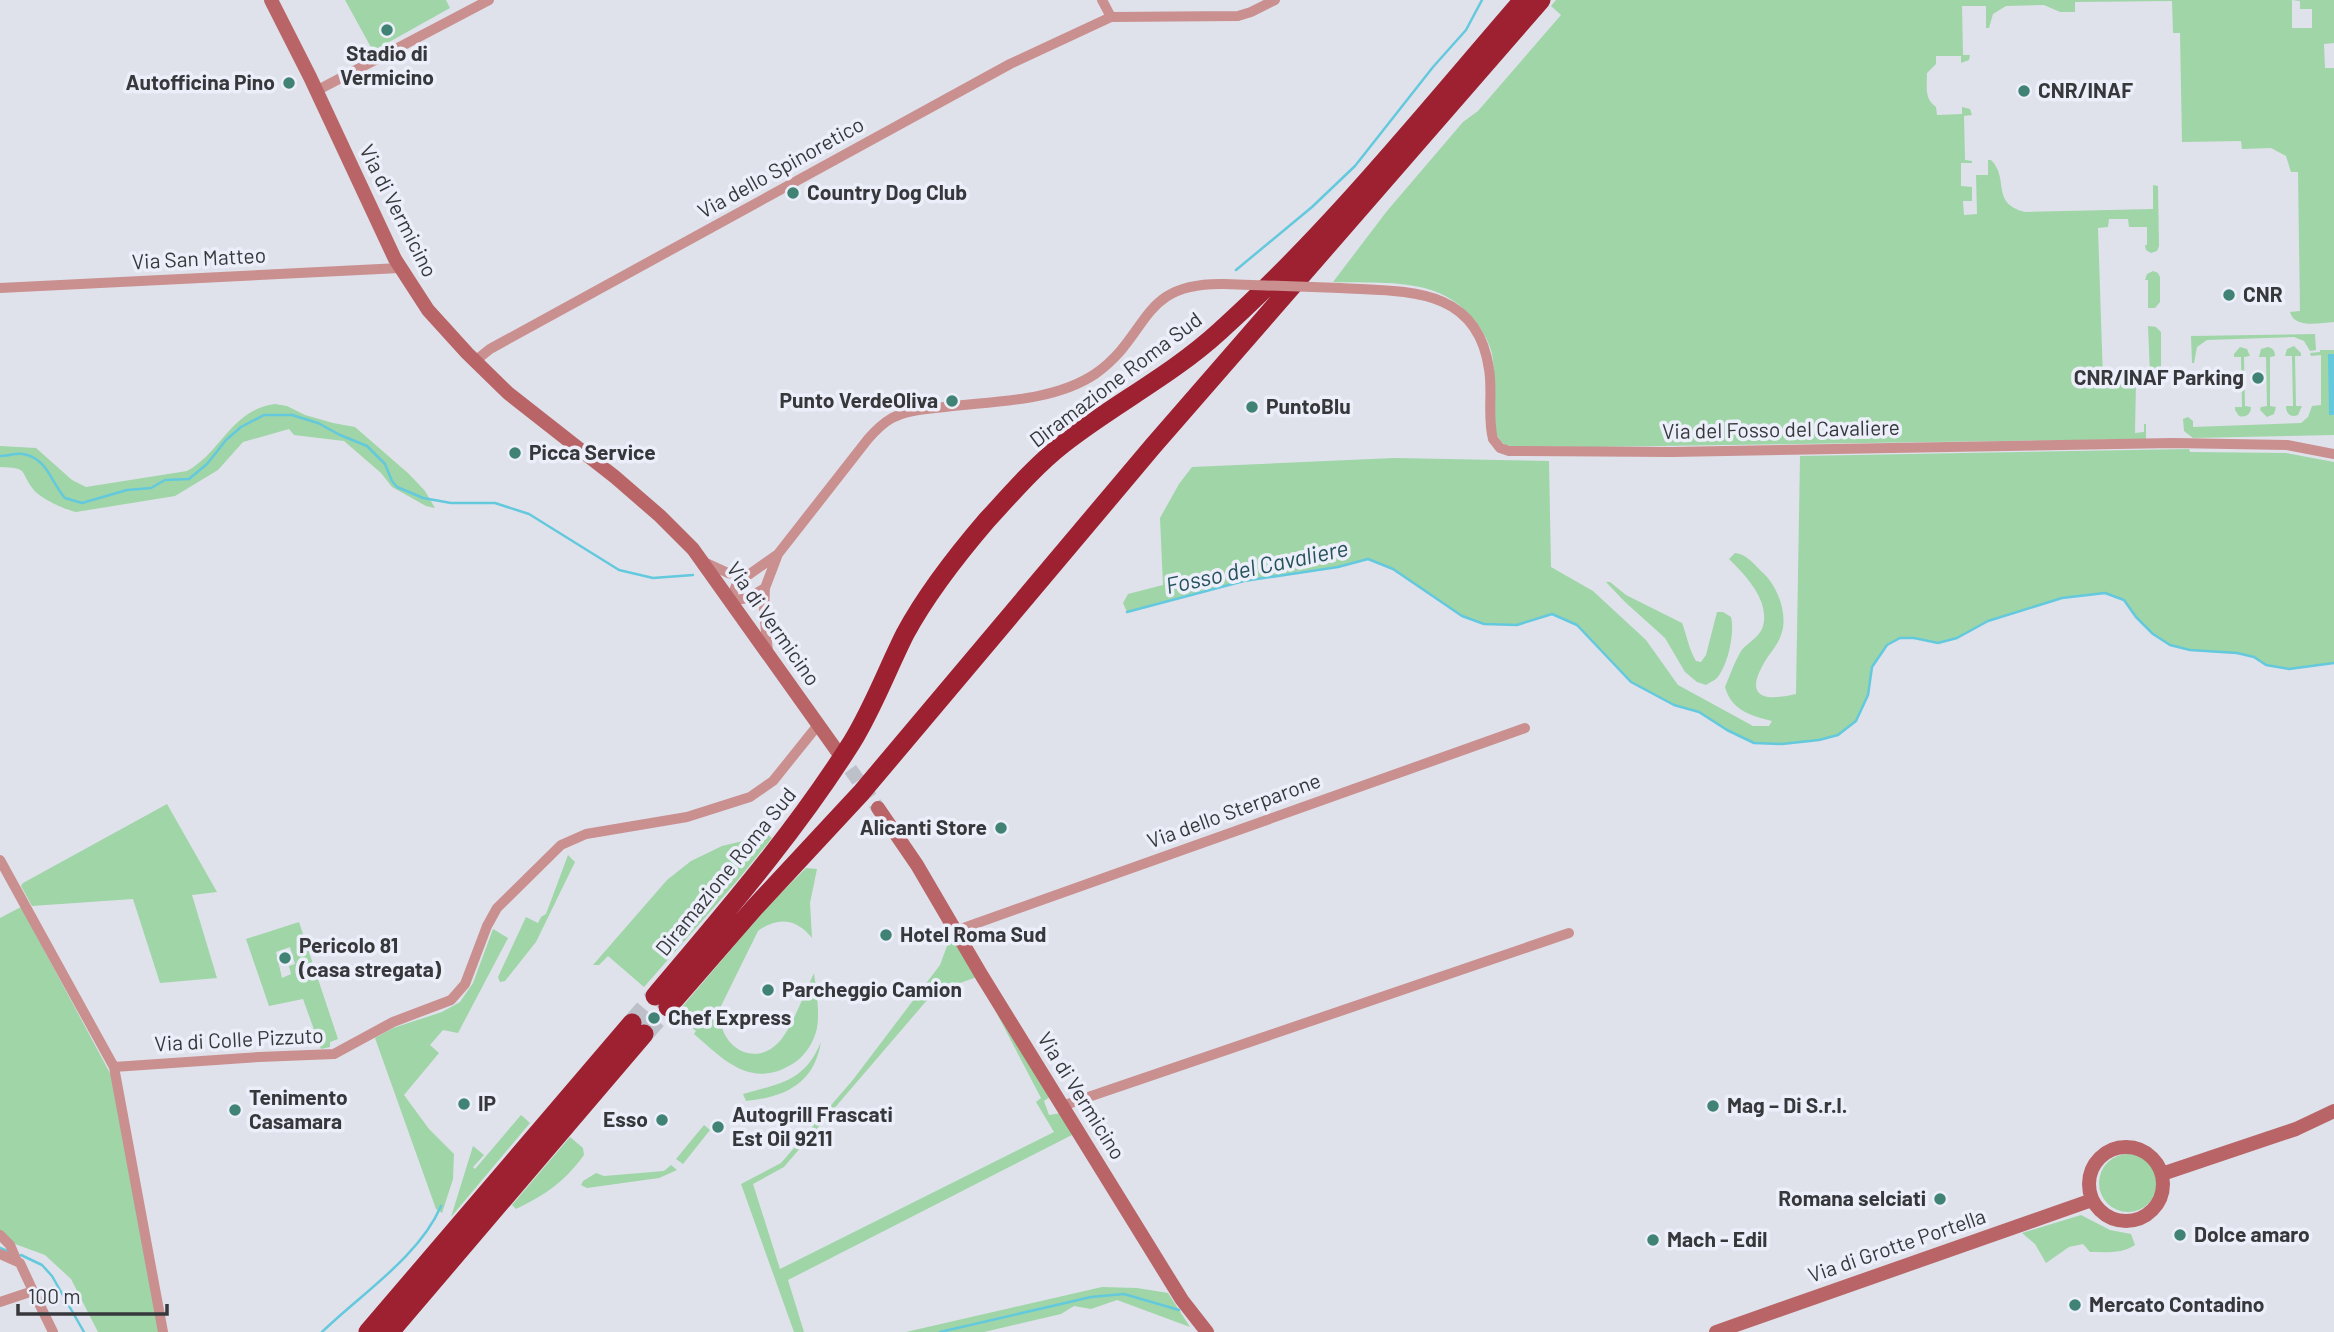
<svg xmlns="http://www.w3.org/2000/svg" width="2334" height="1332" font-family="Barlow,sans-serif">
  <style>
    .green { fill: #9fd5a7; fill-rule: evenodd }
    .water { fill: #64c9dd }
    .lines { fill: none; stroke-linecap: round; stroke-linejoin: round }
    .stream { stroke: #64c9dd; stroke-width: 2.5 }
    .secondary-tunnel { stroke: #bdc0c8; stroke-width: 14; stroke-dasharray: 14 7; stroke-linecap: butt }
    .highway-tunnel { stroke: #bdc0c8; stroke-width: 19; stroke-dasharray: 19 10; stroke-linecap: butt }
    .street { stroke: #ca8f8f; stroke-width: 10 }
    .secondary { stroke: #b96567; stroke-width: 14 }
    .highway { stroke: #9d2131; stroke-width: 19 }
    .street-bridge { stroke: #ca8f8f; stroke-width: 10 }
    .poi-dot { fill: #408375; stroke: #eceff9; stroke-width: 2.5 }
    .labels { text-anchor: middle; stroke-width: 7; stroke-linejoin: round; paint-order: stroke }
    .poi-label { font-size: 21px; font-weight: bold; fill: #37383c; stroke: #eceff9; text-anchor: start }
    .street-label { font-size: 21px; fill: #37383c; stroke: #eceff9 }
    .water-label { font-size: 23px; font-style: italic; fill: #25525b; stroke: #eceff9 }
  </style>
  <rect width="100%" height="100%" fill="#dfe2eb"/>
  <path class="green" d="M345,0H446L450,8L373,51Z
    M1556,0H2334V43L2324,44L2325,68H2334V322C2319,323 2295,329 2290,312L2300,311L2298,172H2291L2286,156L2271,148L2242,149L2241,141L2182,142L2180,33H2173L2172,1L2075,2V12H2060L2044,5L2006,6L1993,14L1989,28H1986V6H1962L1963,55H1970L1969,60L1961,63V56H1936V64L1927,73C1927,86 1924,99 1936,107L1937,115L1962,114V107L1970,109L1972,115L1964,116L1965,160L1972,161V163H1961V186L1972,187V201H1963L1964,215L1977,214L1976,175H1988V160H1991C2010,179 1990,203 2025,212L2153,209V185L2158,186L2159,246L2157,251L2151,253L2146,250L2145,245H2147V227H2129L2128,219H2109L2108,227L2098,228L2103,380L2136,381L2135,433L2144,432V424H2146V439L1591,447L1514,446C1508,446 1503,445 1500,440C1488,425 1498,372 1491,350C1483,325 1462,303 1439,293C1406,279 1367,284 1333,282L1387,211L1463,122L1478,111L1561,15L1551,6ZM2292,0L2300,1V9H2312V28H2292Z
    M2153,271L2158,273L2160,277V302L2155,308H2148V280H2145L2147,274Z
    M2148,326L2156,327L2161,332V374H2150Z
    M2315,334L2316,350L2310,351L2304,341L2294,337L2207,340L2197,347L2194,363H2192L2191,336Z
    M2294,346L2301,353V356H2295L2296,406H2302L2298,415C2291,418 2286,414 2286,406H2293L2292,356H2285L2287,349Z
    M2240,347L2247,349L2250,356L2244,357L2245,406L2251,407C2251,414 2246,418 2239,416L2235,410V407H2242L2241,357H2234V354Z
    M2268,347C2273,348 2275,351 2275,356L2270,357V406L2276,407L2274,414L2267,417L2260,410L2261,407L2267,406L2266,357H2259L2261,349Z
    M2320,350H2334V435L2193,438L2184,431L2183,419L2188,417L2193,421V427L2301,423L2308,417L2312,406L2321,405V355L2311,356L2310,353L2320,352Z
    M275,404L287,406L305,415L333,423L355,427L409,474L425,491L435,508L426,506L392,487L381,473L344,441L294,435L289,429L243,442L218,470L175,496L76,512C66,510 39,498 33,489C19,470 29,468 0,467V446L36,448L72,480L86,487L187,471C221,453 231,410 275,404Z
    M2189,449L2190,452L2286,453L2334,462V663L2289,669L2266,665L2254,657L2237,653L2190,650L2170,645L2153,634L2136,617L2124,599L2105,593L2062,598L1988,621L1957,638L1938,643L1914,638H1900L1887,645L1872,667L1868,695L1856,721L1838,735L1819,740L1782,744L1754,743L1727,730L1699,712L1674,705L1631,682L1577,624L1552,615L1517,625L1484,624L1462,616L1393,569L1368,559L1338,567L1294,572L1204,590L1127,612L1123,603L1128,594L1163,585L1160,518L1179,484L1192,467L1394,458L1549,461L1551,567L1593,591L1646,640L1678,685L1753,726H1769L1772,721C1751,716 1731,710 1725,687C1730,675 1734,663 1741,651C1747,643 1760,637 1763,626C1770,600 1745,575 1729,559L1735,553C1746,554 1753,563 1761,571C1777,584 1789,615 1781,635C1778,645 1769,654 1764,663C1743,699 1767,701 1796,694L1800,456Z
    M1606,582H1610L1626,595L1682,623C1687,636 1689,650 1696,661L1701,662L1706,655L1717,612H1723L1731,617C1735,632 1728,667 1716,679C1713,681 1709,683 1706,685L1697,682L1685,672L1665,638L1625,602Z
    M167,804L217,892L192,895L217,978L160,983L133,899L32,906L21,886L23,883Z
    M764,832L772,838L737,881L644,987L608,956L599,965H593L667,880L691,861L722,846L747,840Z
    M568,855L575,862L536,942L505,981L500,982L498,977L526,917L538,923L541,917L546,914Z
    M806,868L817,869L810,903L812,938C797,919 778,916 758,931L721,1006C714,1044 753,1070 779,1042C792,1028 805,992 814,973C816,990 820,1011 817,1028C814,1042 805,1056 794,1063C752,1090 725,1061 694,1034L696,1031L676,1014L769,905Z
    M21,907L111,1075L161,1332H98L71,1279L45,1255L15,1244L0,1231V918Z
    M299,922L338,1039L330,1042V1047L321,1049L303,999L269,1006L246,939ZM290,947L295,964L289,966L291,974L282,978L276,952Z
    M493,929L508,938L458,1033L443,1030L430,1045L439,1053L404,1095L429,1129L454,1154L453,1179L442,1213L436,1209L375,1038L393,1028L442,1012L460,1002L473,983Z
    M951,943H956L977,977L934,992L784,1167L753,1184L780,1269L1054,1132L1036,1102L1041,1098L983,987L1050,1097L1044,1101L1049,1115L1061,1113L1072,1135L788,1280L804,1332H794L741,1184L781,1163L852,1081L940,965L947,946Z
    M821,1042C814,1084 785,1097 746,1101L743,1094C781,1083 804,1082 821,1042Z
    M521,1115L530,1123L451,1217L473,1146L484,1155L473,1167L475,1169Z
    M704,1125L710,1130L683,1164L676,1159Z
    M570,1137L583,1148L584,1155C564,1182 547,1194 516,1209L512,1205Z
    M2099 1183a29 29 0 1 1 58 0a29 29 0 1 1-58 0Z
    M671,1165L677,1170L659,1178L587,1188L581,1185L583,1181L596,1173L604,1176L664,1171Z
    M2081,1215L2110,1230L2131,1234L2135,1245C2122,1254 2105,1252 2090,1252L2083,1244L2069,1247L2046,1263L2035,1244L2022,1233Z
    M1102,1287L1137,1288L1168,1293L1190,1327L1117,1300L1091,1309L1074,1306L1061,1314L984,1332H906Z"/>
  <path class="water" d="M2328,354H2334V415H2329Z"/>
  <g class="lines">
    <path class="stream" d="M1236,270L1312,207L1355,166L1433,67L1466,30L1482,0
      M0,456C7,456 15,453 23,454C47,458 51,482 65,498L82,503L127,490L151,488L165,480L189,479L207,464L226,440L241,427L264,415H292L318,423L340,435L367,446L385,464L392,481L397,487L409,492L423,498L451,503H495L529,514L619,570L653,578L693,575
      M1127,612L1244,581L1338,567L1368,559L1393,569L1462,616L1484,624L1517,625L1552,614L1577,625L1631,682L1674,705L1699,712L1727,730L1754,743L1782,744L1819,740L1838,735L1856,721L1868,695L1872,667L1887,645L1900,638H1914L1938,643L1957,638L1988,621L2062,598L2105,593L2124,600L2136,617L2153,634L2170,645L2190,650L2237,653L2254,657L2266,665L2289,669L2334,663
      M0,1248L10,1252
      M21,1255L42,1265L52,1276L84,1332
      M322,1332C361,1294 419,1257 441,1206
      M940,1332L1091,1297L1124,1294L1179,1310"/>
    <path class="secondary-tunnel" d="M838,752L878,808"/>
    <path class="highway-tunnel" d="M632,1023L655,996
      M644,1034L668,1007"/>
    <path class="street" d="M1102,0L1111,17
      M316,91L489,0
      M0,288L400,268
      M1340,288C1404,292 1477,285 1489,369C1493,392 1487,416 1493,439L1500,448L1509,451L1672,452L2173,443L2287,445L2334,454
      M475,361L490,349L1010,64L1111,17L1238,16L1251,12L1275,0
      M778,554L765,588L748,598L730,601L737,583L778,554L868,439C875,431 883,423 892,418C908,410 927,409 945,407C993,401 1053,402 1095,374C1151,335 1138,282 1224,284
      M704,562L728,573L745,576
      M765,588L764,611L768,652
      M0,860L114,1067L163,1332
      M955,931L1525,728
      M114,1067L259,1057L334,1054L393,1022L451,1000L465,984L487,926L497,908L561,845L586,834L687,817L750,797L773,781L818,725
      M1062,1106L1569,933
      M0,1235L10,1245L16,1259
      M0,1254L20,1263L33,1291
      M0,1302L33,1291L53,1332"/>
    <path class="secondary" d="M271,0L310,77L395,259L428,310L467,353L508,393L615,477L660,516L693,549L837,751
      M878,808L917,865L982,976L1182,1300L1207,1332
      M2089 1184a37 37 0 1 1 74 0a37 37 0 1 1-74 0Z
      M2162,1174L2296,1129L2334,1111
      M1716,1332L2092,1200"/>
    <path class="highway" d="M655,996C724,914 794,834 852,742C873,708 887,670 905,634C927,593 957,555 987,520C1011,494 1035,466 1063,444C1114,404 1172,375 1220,331C1331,231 1425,113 1523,0
      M668,1007L755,907L861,793L1153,446L1541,0
      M368,1332L632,1023
      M390,1332L644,1034"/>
    <path class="street-bridge" d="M1224,284L1340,288"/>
  </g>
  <g class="poi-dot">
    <circle cx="387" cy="30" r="7"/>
    <circle cx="289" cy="83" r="7"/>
    <circle cx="2024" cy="91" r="7"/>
    <circle cx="793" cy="193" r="7"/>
    <circle cx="2229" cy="295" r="7"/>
    <circle cx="2258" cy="378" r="7"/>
    <circle cx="952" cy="401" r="7"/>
    <circle cx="1252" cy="407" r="7"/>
    <circle cx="515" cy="453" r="7"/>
    <circle cx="1001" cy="828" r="7"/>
    <circle cx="886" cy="935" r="7"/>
    <circle cx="285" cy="958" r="7"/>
    <circle cx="768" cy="990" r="7"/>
    <circle cx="654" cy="1018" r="7"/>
    <circle cx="464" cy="1104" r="7"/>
    <circle cx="1713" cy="1106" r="7"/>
    <circle cx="235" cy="1110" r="7"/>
    <circle cx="662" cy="1120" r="7"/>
    <circle cx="718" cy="1127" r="7"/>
    <circle cx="1940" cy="1199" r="7"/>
    <circle cx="2180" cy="1235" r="7"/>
    <circle cx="1653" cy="1240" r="7"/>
    <circle cx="2075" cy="1305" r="7"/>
  </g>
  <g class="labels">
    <g class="poi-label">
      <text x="387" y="61" text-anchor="middle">Stadio di<tspan x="387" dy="24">Vermicino</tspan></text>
      <text x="275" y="90" text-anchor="end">Autofficina Pino</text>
      <text x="2038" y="98">CNR/INAF</text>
      <text x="807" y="200">Country Dog Club</text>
      <text x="2243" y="302">CNR</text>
      <text x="2244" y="385" text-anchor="end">CNR/INAF Parking</text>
      <text x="938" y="408" text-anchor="end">Punto VerdeOliva</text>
      <text x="1266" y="414">PuntoBlu</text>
      <text x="529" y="460">Picca Service</text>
      <text x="987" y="835" text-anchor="end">Alicanti Store</text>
      <text x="900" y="942">Hotel Roma Sud</text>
      <text x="299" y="953">Pericolo 81<tspan x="299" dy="24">(casa stregata)</tspan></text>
      <text x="782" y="997">Parcheggio Camion</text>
      <text x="668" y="1025">Chef Express</text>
      <text x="249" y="1105">Tenimento<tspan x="249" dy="24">Casamara</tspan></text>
      <text x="478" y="1111">IP</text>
      <text x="1727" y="1113">Mag – Di S.r.l.</text>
      <text x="732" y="1122">Autogrill Frascati<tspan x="732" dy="24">Est Oil 9211</tspan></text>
      <text x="648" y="1127" text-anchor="end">Esso</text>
      <text x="1926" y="1206" text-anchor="end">Romana selciati</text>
      <text x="2194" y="1242">Dolce amaro</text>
      <text x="1667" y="1247">Mach - Edil</text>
      <text x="2089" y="1312">Mercato Contadino</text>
    </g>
    <g class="street-label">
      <text transform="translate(781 168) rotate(-29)" y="7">Via dello Spinoretico</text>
      <text transform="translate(398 211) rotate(63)" y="7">Via di Vermicino</text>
      <text transform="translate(199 259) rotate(-3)" y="7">Via San Matteo</text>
      <text transform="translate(1116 380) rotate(-37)" y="7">Diramazione Roma Sud</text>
      <text transform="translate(1781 430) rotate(-1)" y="7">Via del Fosso del Cavaliere</text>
      <text transform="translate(773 624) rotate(55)" y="7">Via di Vermicino</text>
      <text transform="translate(1234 811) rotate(-20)" y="7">Via dello Sterparone</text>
      <text transform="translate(726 872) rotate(-51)" y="7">Diramazione Roma Sud</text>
      <text transform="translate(239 1040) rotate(-3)" y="7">Via di Colle Pizzuto</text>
      <text transform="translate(1081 1096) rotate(58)" y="7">Via di Vermicino</text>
      <text transform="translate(1897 1246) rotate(-19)" y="7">Via di Grotte Portella</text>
    </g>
    <g class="water-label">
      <text transform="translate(1257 567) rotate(-12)" y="8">Fosso del Cavaliere</text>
    </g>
  </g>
  <path d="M18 1304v10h149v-10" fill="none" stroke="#37383c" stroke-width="3.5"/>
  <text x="28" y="1304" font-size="21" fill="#37383c" stroke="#eceff9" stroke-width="5" paint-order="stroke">100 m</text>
</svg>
